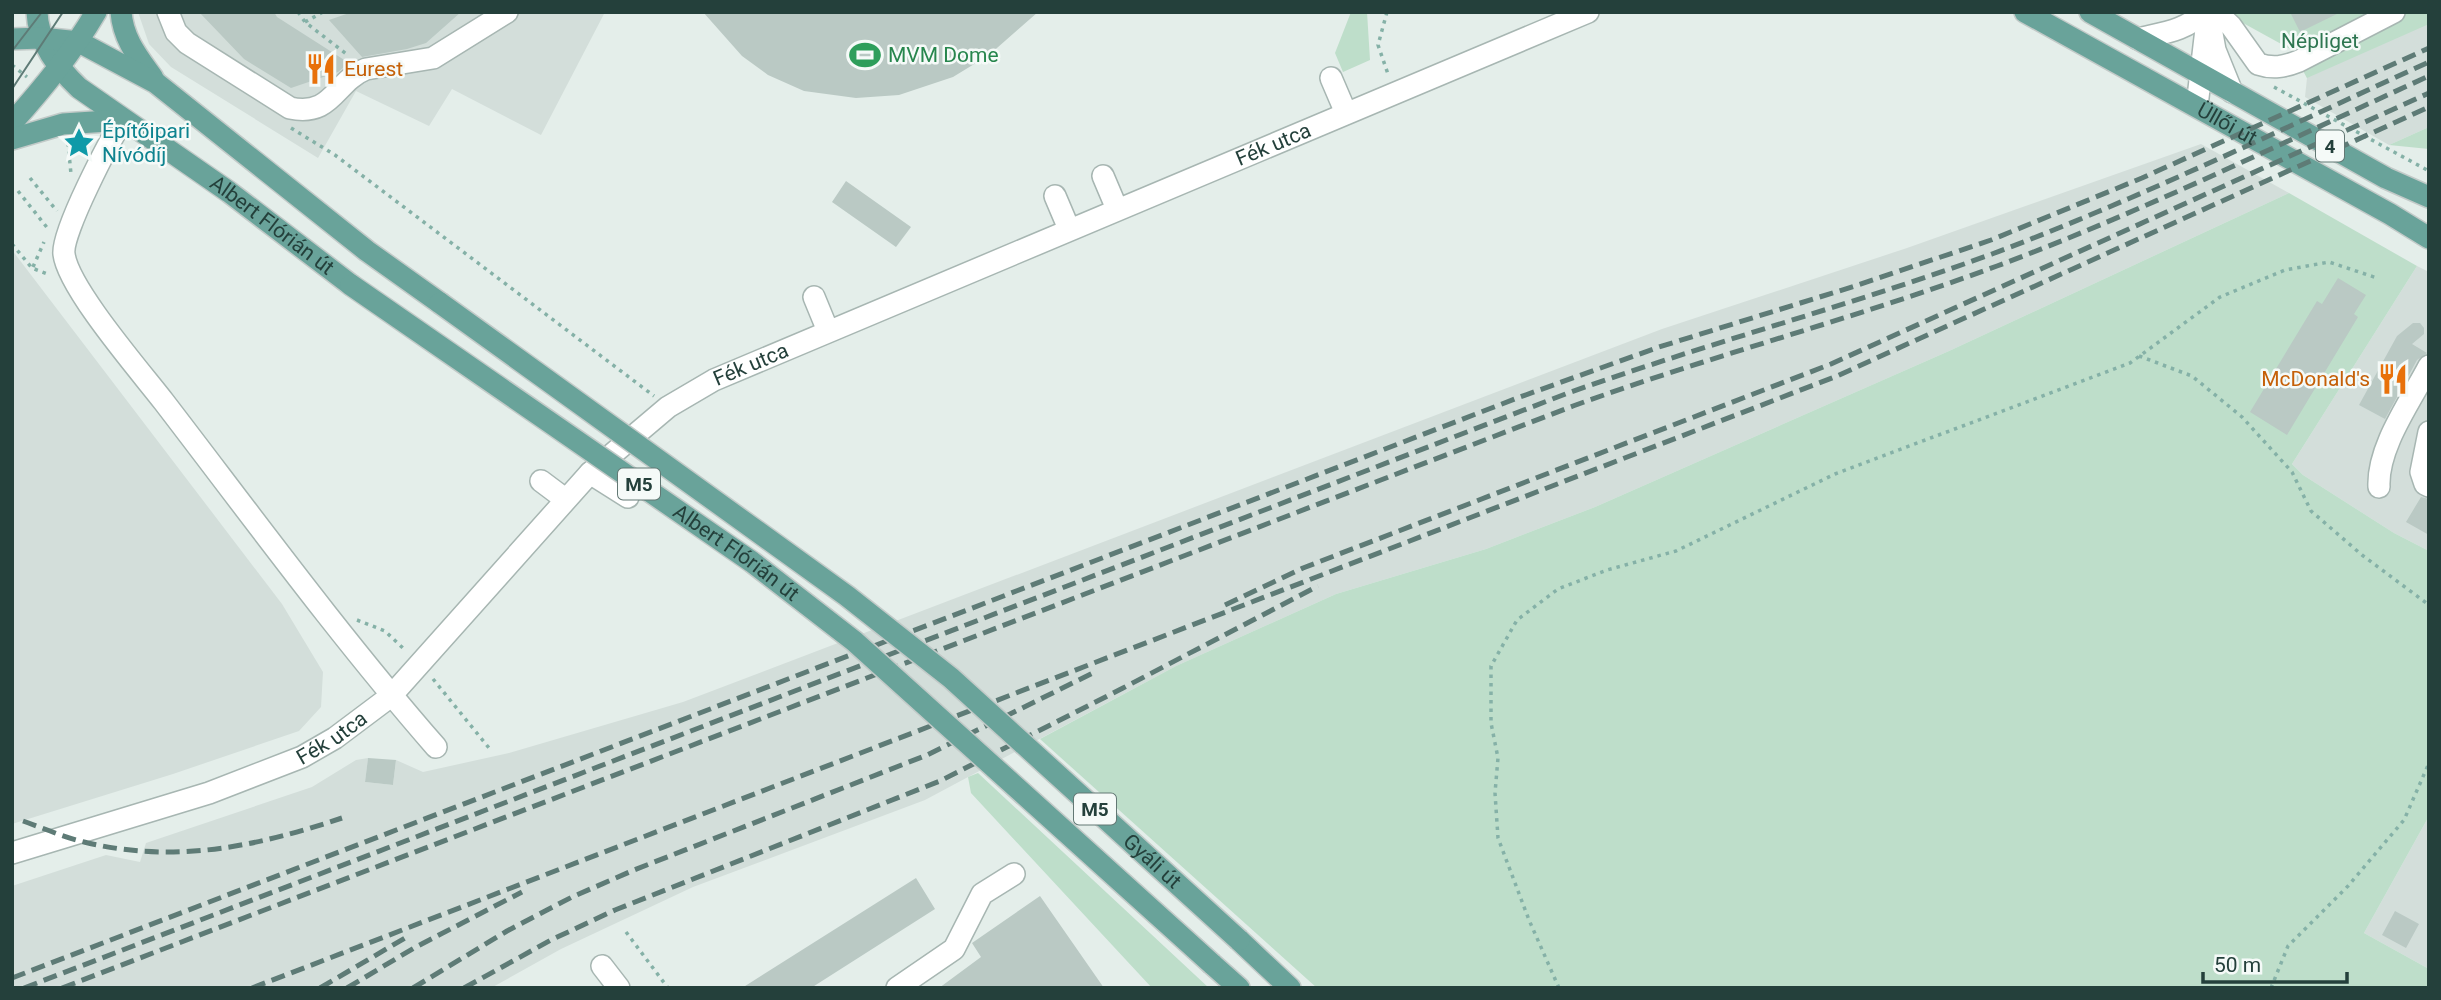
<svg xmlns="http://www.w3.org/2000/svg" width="2441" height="1000" font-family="Roboto,sans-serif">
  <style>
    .built { fill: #d3deda }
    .green { fill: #bedeca }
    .building { fill: #bac9c4 }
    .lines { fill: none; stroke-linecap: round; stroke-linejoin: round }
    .minor-casing { stroke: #a7b6b2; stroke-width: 24 }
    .major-casing { stroke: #c2cac8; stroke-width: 24 }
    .path { stroke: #85b1a7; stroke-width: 3.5; stroke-dasharray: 3.5 5; stroke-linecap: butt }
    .minor { stroke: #fff; stroke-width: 21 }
    .major { stroke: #69a39a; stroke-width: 21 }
    .tram { stroke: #5e7b76; stroke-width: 2 }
    .rail { stroke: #5e7b76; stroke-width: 5; stroke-dasharray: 14 7; stroke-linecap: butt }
    .major-bridge-casing { stroke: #c2cac8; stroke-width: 24; stroke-linecap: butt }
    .major-bridge { stroke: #69a39a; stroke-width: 21 }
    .labels { text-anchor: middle; stroke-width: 5; stroke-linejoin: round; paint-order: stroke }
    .shield { fill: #f5faf8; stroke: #637874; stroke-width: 2 }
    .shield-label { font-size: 19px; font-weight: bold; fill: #24403b }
    .park-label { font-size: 21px; fill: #2e7651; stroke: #f5faf8 }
    .leisure-label { font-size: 21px; fill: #27864d; stroke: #f5faf8; text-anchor: start }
    .food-label { font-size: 21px; fill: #c56008; stroke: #f5faf8; text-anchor: start }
    .street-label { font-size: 21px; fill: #24403b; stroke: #f5faf8 }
    .culture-label { font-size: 21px; fill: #0d838f; stroke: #f5faf8; text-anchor: start }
  </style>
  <rect width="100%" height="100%" fill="#e4eeea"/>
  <path class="built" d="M138,12H605L541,135L452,89L429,126L356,91L318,158L171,67L149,44Z
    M2429,12V127L2389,145L2305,97L2307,78L2293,50Z
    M2201,144L2289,193L1949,351L1595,507L1486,549L1336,594L1176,666L925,800L693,887L561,949L491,988H12V886L106,855L140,862L146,843L312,787L356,760L368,758L365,782L393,785L396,760L423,772L509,753L683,702L1662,329L1907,248Z
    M12,250L282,604L323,672L321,707L299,731L173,774L12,824Z
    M2417,266L2429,272V551L2394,533L2303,475L2292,464Z
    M2429,816V969L2364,933Z"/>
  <path class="green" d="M1351,12H1367L1370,60L1343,72L1335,53Z
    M2223,12H2429V24L2307,78L2292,50Z
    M2429,127V149L2389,145Z
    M2289,193L2417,266L2292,464L2303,475L2394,533L2429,551V816L2364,933L2429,969V988H1317L1040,739L1176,666L1336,594L1486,549L1595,507L1949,351Z
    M978,773L1209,988H1152L971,793L968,777Z"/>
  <path class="building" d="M199,12H274L277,17L349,63L338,72L291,88L244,59Z
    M352,12H461L426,43L407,49L362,57L329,20Z
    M703,12H1038L989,55L953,77L899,95L856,98L804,91L768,75L742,56Z
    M2290,12H2341L2300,32Z
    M846,181L911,227L896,247L832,202Z
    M2338,278L2366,295L2354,314L2358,317L2287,435L2250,412L2317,301L2322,304Z
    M2413,323H2420L2424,328V334L2412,344L2427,353L2417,360L2385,419L2359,405L2397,336Z
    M2421,497L2429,499V535L2406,522Z
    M368,758L396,760L393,785L365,782Z
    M916,878L935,909L811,988H742Z
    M1040,896L1104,988H939L981,957L972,943Z
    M2395,911L2419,924L2406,948L2382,935Z"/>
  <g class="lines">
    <defs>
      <g id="minor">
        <path d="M168,12L176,32L187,43L290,108C333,117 334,82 366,69L433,58L507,12"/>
        <path d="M2216,12L2231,26L2258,64C2273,69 2284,67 2299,61L2394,12"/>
        <path d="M2211,28L2215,50L2232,92"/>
        <path d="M2138,39C2162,33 2186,31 2204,12"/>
        <path d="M1331,78L1346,113"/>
        <path d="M2197,106L2208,12"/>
        <path d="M123,120C110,140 61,233 64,254C68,288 140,371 164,402C253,518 340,637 436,747"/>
        <path d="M1103,176L1117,209"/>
        <path d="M1055,196L1069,229"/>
        <path d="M814,297L828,331"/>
        <path d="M2429,432L2421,472L2425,484L2429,486"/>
        <path d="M590,473L628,497"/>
        <path d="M541,481L565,499"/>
        <path d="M2379,487C2377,447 2411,401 2429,366"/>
        <path id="s1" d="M12,853L209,793L302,757L335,738L391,696L590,473L668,407L714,380L1588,12"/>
        <path d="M602,966L619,988"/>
        <path d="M897,988L954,949L982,894L1014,874"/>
      </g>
      <g id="major">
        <path id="s2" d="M37,12C38,43 58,68 79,88L229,192L351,285"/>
        <path d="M121,12C123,39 138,57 153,78"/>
        <path id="s3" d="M2025,12L2390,214L2429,238"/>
        <path d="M2090,12L2386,178L2429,197"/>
        <path d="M12,39L41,38L79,42L156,83L367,251L440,303"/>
        <path d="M12,123C43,88 72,53 96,12"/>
        <path d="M12,139L63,124L123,120"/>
        <path d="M1239,940L1290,988"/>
        <path d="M1212,964L1239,988"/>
      </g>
    </defs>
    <use href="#minor" class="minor-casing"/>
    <use href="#major" class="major-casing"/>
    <path class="path" d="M298,12L305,22L349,56
      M1387,12L1378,45L1389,77
      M305,22L323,12
      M12,65L27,77
      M2274,87L2429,171
      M291,128L335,155L654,396
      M68,143L71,174
      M30,178L57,211
      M18,191L49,230
      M12,244L32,268L50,275
      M33,267L44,242
      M2139,356L2192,376L2242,417L2292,472L2311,511L2362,555L2429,605
      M357,620L385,631L406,651
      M433,679L489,748
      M626,932L668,988
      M1559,988L1529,920L1498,838L1495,793L1498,758L1491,723V666L1517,620L1558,589L1607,570L1676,551L1835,474L2130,363L2220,297L2285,270L2329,262L2377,278
      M2271,988L2288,946L2348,886L2404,820L2429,763"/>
    <use href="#minor" class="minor"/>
    <use href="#major" class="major"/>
    <path class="tram" d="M12,51L42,12
      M12,89L63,12"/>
    <path class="rail" d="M1225,605L1303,568L1831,364L2429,93
      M23,821C43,828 63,837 84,842C174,864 255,847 342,818
      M12,978L1520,397L1659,347L1855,286L1991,240L2142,178L2429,48
      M24,988L1568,393C1708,343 1852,305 1992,254C2141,198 2284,128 2429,62
      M62,988L1573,406C1713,355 1857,318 1997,266C2144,211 2286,141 2429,76
      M252,988L1837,376L2429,107
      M320,988L405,938
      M347,988L414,948L522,892
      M413,988L507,931L572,897L634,870L927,755L1097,671
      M464,988L551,940L615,910L940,781L1123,688L1318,586"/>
    <defs>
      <g id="major-bridge">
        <path id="s4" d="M351,285L752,562L854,641L1212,964"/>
        <path id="s5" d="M440,303L847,596L951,678L1239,940"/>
      </g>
    </defs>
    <use href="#major-bridge" class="major-bridge-casing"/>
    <use href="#major-bridge" class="major-bridge"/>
  </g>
  <defs>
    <symbol id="stadium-bare" viewBox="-9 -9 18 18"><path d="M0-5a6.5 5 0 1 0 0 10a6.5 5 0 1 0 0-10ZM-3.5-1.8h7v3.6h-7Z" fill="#2e9e5b" stroke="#f5faf8" stroke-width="2.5" paint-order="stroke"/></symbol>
    <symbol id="restaurant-bare" viewBox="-9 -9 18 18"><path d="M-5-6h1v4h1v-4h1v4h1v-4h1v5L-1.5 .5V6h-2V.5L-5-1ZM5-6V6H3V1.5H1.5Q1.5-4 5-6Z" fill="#e8710a" stroke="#f5faf8" stroke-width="2.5" paint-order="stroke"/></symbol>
    <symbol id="sight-bare" viewBox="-9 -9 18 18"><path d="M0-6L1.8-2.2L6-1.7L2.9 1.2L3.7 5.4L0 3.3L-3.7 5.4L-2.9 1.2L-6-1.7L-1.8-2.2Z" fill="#0f9aa8" stroke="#f5faf8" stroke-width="2.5" paint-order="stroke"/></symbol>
  </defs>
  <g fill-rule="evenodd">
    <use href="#stadium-bare" x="843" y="33" width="44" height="44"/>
    <use href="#restaurant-bare" x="299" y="47" width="44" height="44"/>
    <use href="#sight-bare" x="57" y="121" width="44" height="44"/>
    <use href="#restaurant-bare" x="2371" y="357" width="44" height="44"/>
  </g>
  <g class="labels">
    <g class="shield">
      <rect x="2316" y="130.5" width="28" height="31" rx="5"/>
      <rect x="618" y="468.5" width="42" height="31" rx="5"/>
      <rect x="1074" y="793.5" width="42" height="31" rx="5"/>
    </g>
    <g class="shield-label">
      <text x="2330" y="153">4</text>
      <text x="639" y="491">M5</text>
      <text x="1095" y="816">M5</text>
    </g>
    <g class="park-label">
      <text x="2320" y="48">Népliget</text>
    </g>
    <g class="leisure-label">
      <text x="888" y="62">MVM Dome</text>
    </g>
    <g class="food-label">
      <text x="344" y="76">Eurest</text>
      <text x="2370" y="386" text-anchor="end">McDonald's</text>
    </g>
    <g class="street-label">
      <text dy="7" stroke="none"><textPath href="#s3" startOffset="231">Üllői út</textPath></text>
      <text dy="7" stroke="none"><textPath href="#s1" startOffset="1475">Fék utca</textPath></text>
      <text dy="7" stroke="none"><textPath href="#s2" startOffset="326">Albert Flórián út</textPath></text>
      <text dy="7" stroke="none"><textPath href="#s1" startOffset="908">Fék utca</textPath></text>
      <text dy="7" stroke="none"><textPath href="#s4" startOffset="469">Albert Flórián út</textPath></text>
      <text dy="7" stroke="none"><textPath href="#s1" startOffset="341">Fék utca</textPath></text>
      <text dy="7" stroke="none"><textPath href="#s5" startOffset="906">Gyáli út</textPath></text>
    </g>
    <g class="culture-label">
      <text x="102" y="138">Építőipari<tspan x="102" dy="24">Nívódíj</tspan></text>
    </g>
  </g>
  <rect width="2441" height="1000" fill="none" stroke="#24403b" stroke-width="28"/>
  <path d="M2203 972v10h144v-10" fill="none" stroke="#24403b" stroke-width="3.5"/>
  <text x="2214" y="972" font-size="21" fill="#24403b" stroke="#f5faf8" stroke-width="5" paint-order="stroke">50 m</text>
</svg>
